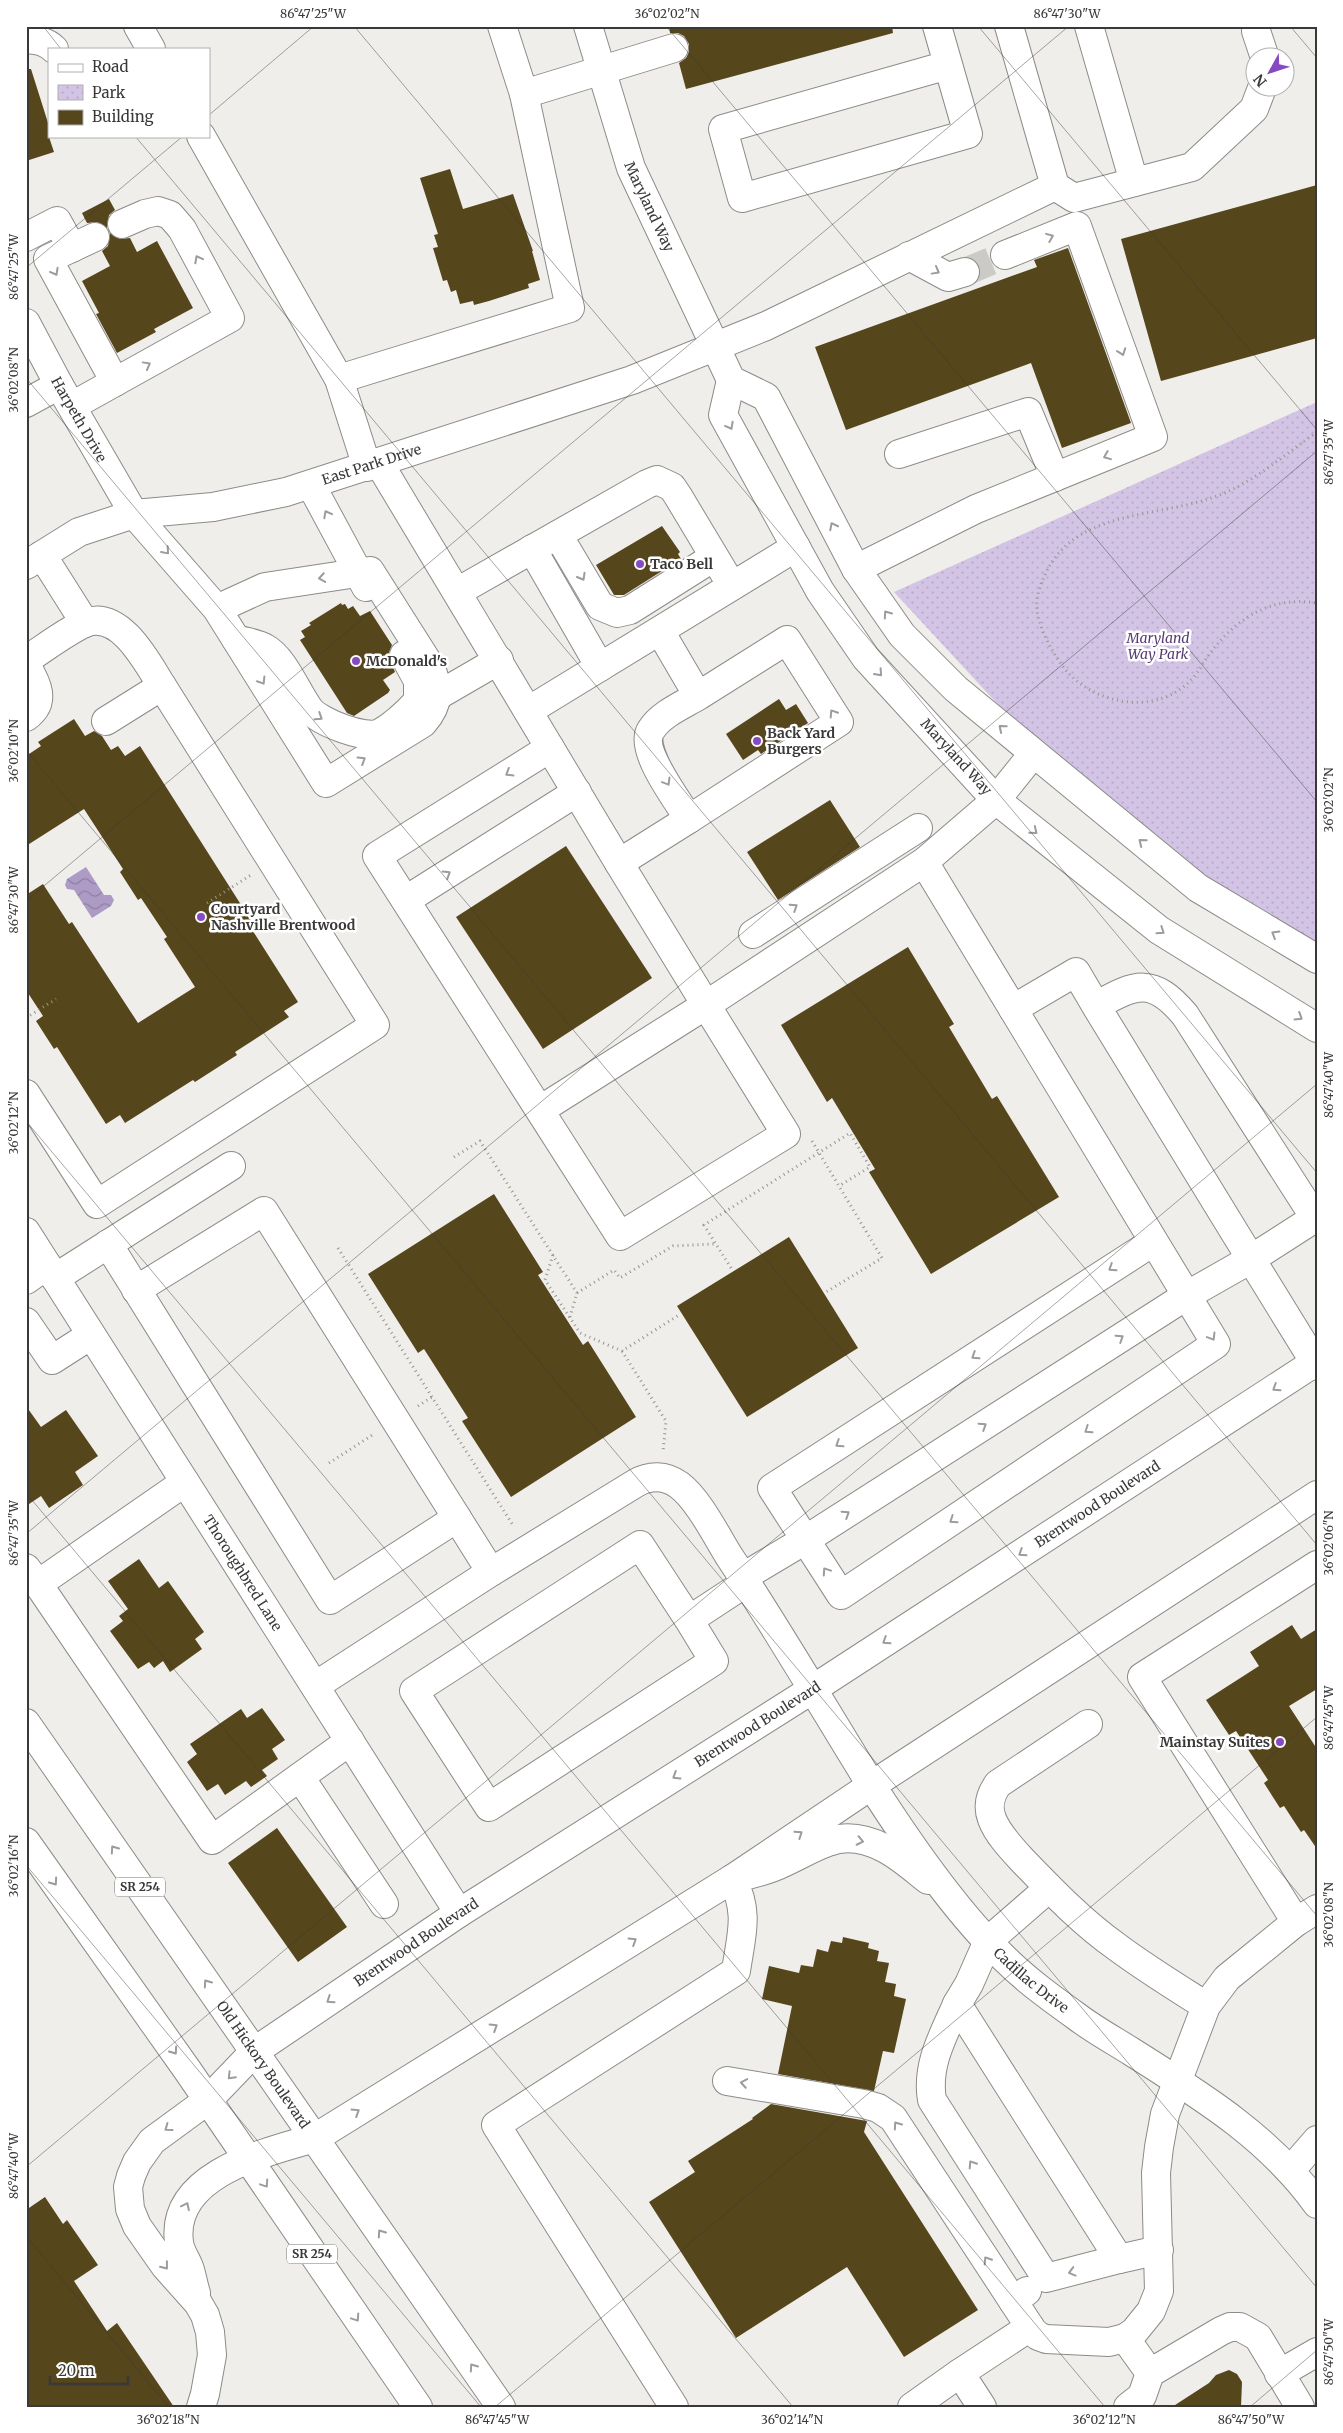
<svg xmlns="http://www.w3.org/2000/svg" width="1343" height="2433" font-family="Merriweather,serif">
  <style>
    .park { fill: url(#park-dots) }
    .water { fill: url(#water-waves) }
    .building { fill: #56461c }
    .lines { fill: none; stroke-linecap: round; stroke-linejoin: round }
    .minor-tunnel { stroke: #cccac6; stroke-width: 28; stroke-dasharray: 28 14; stroke-linecap: butt }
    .minor-casing { stroke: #8d8b88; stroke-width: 30 }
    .major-casing { stroke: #8d8b88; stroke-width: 30 }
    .path { stroke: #959491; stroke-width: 3; stroke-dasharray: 1 4; stroke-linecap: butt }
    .minor { stroke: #fff; stroke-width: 28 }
    .major { stroke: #fff; stroke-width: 28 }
    .oneway { stroke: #9c9c9c }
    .ticks { fill: none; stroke: #3a3938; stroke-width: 1; stroke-opacity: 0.45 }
    .poi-dot { fill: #874ac0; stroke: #fff; stroke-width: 2 }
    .labels { text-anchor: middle; stroke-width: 5; stroke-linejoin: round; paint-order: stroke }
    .shield { fill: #fff; stroke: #757474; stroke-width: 1 }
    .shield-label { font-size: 12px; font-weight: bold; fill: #3a3938 }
    .street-label { font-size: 14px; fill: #3a3938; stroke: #fff }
    .poi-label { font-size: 14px; font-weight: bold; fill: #3a3938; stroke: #fff; text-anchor: start }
    .park-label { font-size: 14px; font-style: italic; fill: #573c73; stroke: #fff }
    .neatline { fill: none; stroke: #3a3938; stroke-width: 2 }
    .ticks-label { font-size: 12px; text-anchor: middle; fill: #3a3938 }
  </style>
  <defs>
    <pattern id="park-dots" width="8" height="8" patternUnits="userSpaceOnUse" patternTransform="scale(1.25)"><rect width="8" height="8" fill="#d3c4e6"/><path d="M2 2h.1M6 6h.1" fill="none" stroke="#b6a9c6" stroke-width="1.8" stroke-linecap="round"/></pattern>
    <pattern id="water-waves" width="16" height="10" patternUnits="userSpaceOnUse" patternTransform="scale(1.25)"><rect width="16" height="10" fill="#ad9bc5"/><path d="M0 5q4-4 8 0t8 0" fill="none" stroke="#8e7fa1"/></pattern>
  </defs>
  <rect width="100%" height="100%" fill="#f0eeea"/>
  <path class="park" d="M1317,402V953L1074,787L894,592Z"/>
  <path class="water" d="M86,867L104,895H111L114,900L111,906L92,918L74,890L67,889L65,885L67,879Z"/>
  <path class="building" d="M669,26H892L893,33L686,89L679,63L686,58L689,52V44L684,36L678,33H670Z
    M26,69H31L49,126V137L54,152L26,161Z
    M450,169L463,209L513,194L533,251H532L540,280L528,284L529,288L489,301L474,305L473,301L460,304L456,290L451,292L447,280L443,281L433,248L438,247L434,235L438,234L420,178Z
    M1317,185V338L1161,381L1121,239Z
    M109,199L115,210L109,215L107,228L97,222L87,223L82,213Z
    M110,233L120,239L130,238L137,252L157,241L193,308L154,329L156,332L117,353L96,314L99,313L82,281L110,266L102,251L108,246Z
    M1068,248L1131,423L1062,448L1031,363L846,430L815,347L1037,267L1034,260Z
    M662,526L680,552L678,554L681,559L624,595H614L596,565Z
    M341,603L342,605L345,604L348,609L353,606L360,616L370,611L392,645L388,655L395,672L383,680L390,690L388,693L354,716L347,713L300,640L305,637L301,631L311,625L309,623Z
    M779,699L786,710L796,704L808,723L761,754L758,750L743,760L726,734Z
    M74,719L85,736L94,731L102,736L111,750L118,746L125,756L140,746L252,922L249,925L298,1002L284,1011L289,1017L235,1052L237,1055L195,1082L193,1080L125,1123L120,1115L106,1124L57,1047L54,1049L36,1021L43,1016L26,990V895L43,884L69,924L72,922L138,1023L195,987L164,939L167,937L141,898L138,900L120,872L123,869L84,809L26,846V756L41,746L38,742Z
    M830,800L860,847L778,900L747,852Z
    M566,846L652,978L543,1049L456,917Z
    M908,947L954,1024L949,1027L992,1099L997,1096L1059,1197L931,1274L869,1172L875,1169L832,1098L827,1102L781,1025Z
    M494,1194L543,1272L538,1275L583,1345L588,1341L636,1417L511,1497L462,1421L468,1418L424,1349L418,1353L368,1274Z
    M789,1237L858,1348L747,1417L677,1306Z
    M26,1406L41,1427L66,1410L98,1456L75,1472L83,1485L49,1508L41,1496L26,1506Z
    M139,1559L159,1588L168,1581L204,1632L195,1639L202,1649L170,1672L163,1661L154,1668L149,1662L138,1669L110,1631L123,1621L119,1616L128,1609L108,1581Z
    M1292,1625L1301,1639L1317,1629V1689L1289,1706L1317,1749V1849L1304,1830L1301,1832L1284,1806L1280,1808L1264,1783L1268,1780L1236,1731L1229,1735L1206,1700L1259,1666L1250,1652Z
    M262,1708L285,1740L272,1749L278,1759L262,1770L267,1776L251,1787L246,1781L225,1795L218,1784L207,1791L187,1762L197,1754L190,1744L241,1709L247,1718Z
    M277,1828L347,1927L298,1962L228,1863Z
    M843,1937L869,1943L868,1948L879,1951L877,1961L889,1963L885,1982L896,1984L894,1996L906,1999L894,2053L883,2051L874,2091L778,2074L792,2006L762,1999L769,1966L799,1973L801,1965L813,1967L817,1949L828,1952L831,1941L842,1943Z
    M771,2104L867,2121L864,2132L978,2310L904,2357L847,2267L736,2338L649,2202L695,2172L688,2161L753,2119L752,2118Z
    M45,2197L63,2224L67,2220L98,2265L74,2281L107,2331L117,2323L174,2407H26V2210Z
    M1229,2370L1237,2374L1242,2382L1241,2407H1172L1209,2383L1216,2375Z"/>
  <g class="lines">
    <path class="minor-tunnel" d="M965,272L1005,255"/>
    <defs>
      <g id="minor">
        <path d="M138,26L151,49"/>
        <path d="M937,26L968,134L742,198L723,129L948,65"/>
        <path d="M1089,26L1134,182"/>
        <path d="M1256,31L1265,58"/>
        <path d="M26,39C37,40 46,41 54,49"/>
        <path d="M524,94L674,48"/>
        <path d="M201,136L339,379L367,467"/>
        <path d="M1055,186L1074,198L1192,167L1254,109L1262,88"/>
        <path d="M26,237L57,221L72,248"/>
        <path d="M95,237L48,259L115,382L230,318L182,229L170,215L158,211L145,214L122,224"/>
        <path d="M909,256L948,277L965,272"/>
        <path id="s1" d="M26,323L59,385L134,514L217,609L326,783L423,723C440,704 440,687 429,664L370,571L265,587L217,609"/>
        <path d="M339,379L570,308L524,94L502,26"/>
        <path d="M26,403L59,385"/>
        <path d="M72,406L115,382"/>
        <path d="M899,454L1028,412L1055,477"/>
        <path d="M379,463L619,863L706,1005L924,862L996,800"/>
        <path d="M311,485L366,587"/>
        <path d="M558,535L600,606L617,613L630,610L714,557"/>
        <path d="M532,549L600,667"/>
        <path d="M42,555L85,623"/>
        <path id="s2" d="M26,565L79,532L134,514L213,507L286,492L632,380L766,326L1055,186L1009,26"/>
        <path d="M856,569L976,509L1153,437L1077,226L1005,255"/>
        <path d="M457,592L647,484L657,480L672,487L678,496L732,586"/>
        <path d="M660,631L698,696C683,705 661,714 651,730C638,749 678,801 689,819L839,722L787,640L698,696"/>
        <path d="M236,639C245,642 257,643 265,648C284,658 297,693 310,710C320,722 365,740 380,733C395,725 407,713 418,701V681L404,655"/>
        <path d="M26,660C45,648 65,632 85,623C120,609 147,662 162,686L375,1025L97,1204L26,1094"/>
        <path d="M26,665C37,683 47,702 26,717"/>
        <path d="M437,696L499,660"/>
        <path d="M528,711L796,547"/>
        <path d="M106,721L162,686"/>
        <path d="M924,862L1216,1344L841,1595L772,1488L1153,1242"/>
        <path d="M619,863L689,819"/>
        <path d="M406,900L577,792"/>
        <path d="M753,934L918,828"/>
        <path d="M1013,1009L1076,972L1096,1006L1251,1259L1315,1218L1185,1015C1153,977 1136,983 1096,1006"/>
        <path d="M540,1110L706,1005L786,1134L620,1236L377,856L550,748"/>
        <path id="s3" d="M26,1232L459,1913"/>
        <path d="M108,1244L330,1600L457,1518"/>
        <path d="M55,1278L231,1166"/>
        <path d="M26,1280L47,1265"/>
        <path d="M136,1290L264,1211L491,1572"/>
        <path d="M26,1322L52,1360L91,1335"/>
        <path d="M26,1568L38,1584L185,1482"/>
        <path d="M743,1577L805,1540L1186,1296L1251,1259L1317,1366"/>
        <path d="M38,1584L212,1840L350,1741"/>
        <path d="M689,1620L640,1545L414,1691L489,1807L714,1661L689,1620L747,1582"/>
        <path id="s4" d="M315,1686L491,1572L636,1483C650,1475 665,1475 679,1485C698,1499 716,1535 729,1556C778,1630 823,1707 870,1783C907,1841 954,1910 1004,1958C1026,1980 1051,1998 1076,2016C1093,2029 1113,2040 1132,2052C1200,2095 1269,2137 1317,2204"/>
        <path d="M1088,1724L998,1784C990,1795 987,1806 992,1819C998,1835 1013,1850 1024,1862C1053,1892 1083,1923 1117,1947C1145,1968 1176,1987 1206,2006"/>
        <path d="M300,1777L384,1904"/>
        <path d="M1049,1888L988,1941L969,1984L957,2004L1119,2259L1159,2250"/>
        <path d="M1296,1922L1142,1677L1317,1565"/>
        <path d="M957,2004C943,2036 926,2065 932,2100L1046,2278L1119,2259"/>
        <path d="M727,2081L864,2104L878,2108L893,2118L1013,2301"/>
        <path d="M1290,2171L1317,2140"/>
        <path d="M1027,2291L1013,2301L1032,2330L1038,2336L1046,2339L1109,2342L1125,2338"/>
        <path d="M196,2293C193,2284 192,2275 189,2267C186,2259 180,2252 179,2242C170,2174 267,2152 315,2138L732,1879L872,1785L1317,1495"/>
        <path d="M1150,2373L1125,2338L1134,2332L1151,2311L1159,2291L1156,2173L1159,2147L1165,2114L1206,2006L1227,1978L1296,1922L1317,1909"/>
        <path d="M1279,2374L1317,2352"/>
        <path id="s5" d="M201,2407L205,2394L212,2355L210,2332L205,2315L198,2303L165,2266L137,2226L130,2209L128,2187L131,2176L137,2162L152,2141L208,2100L255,2051L459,1913L813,1689L1317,1361"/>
        <path d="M674,2407L496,2125L736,1971C741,1936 750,1912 732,1879C749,1875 767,1871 783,1863C821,1846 840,1826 884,1848C900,1856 914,1869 928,1880"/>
        <path d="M912,2407L960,2373"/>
        <path d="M982,2407L960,2373L1030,2327"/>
        <path d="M1128,2407L1142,2396L1150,2373L1221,2331L1230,2327H1240L1258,2337L1300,2407"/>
      </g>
      <g id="major">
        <path id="s6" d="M588,26L631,168L731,380L766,397L856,569L902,635L956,689L1198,888L1317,959"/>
        <path id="s7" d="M731,380L723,415L820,591L866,658L996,800L1159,930L1317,1028"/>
        <path d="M996,800L1033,754"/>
        <path id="s8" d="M26,1723L501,2407"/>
        <path d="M26,1842L188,2071L418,2407"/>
      </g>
    </defs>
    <use href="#minor" class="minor-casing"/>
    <use href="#major" class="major-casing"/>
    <path class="path" d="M1317,432C1288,452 1261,476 1229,491C1161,523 1063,501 1038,594C1032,617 1049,646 1061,664C1089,704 1155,718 1191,680C1200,671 1206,657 1215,647C1241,615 1275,596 1317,603
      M207,903L251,875
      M26,1018L56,999
      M812,1141L882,1258L826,1292
      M454,1157L480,1141L577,1293L570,1317
      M338,1248L514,1527
      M553,1255L545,1280L580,1333L622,1351L679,1315
      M731,1268L704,1225L850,1133L870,1167L839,1186
      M577,1293L614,1270L620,1278L673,1246L715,1244
      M622,1351L666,1421L663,1452
      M418,1406L432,1397
      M329,1463L374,1434"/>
    <use href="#minor" class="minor"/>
    <use href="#major" class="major"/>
  </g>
  <defs><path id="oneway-chevron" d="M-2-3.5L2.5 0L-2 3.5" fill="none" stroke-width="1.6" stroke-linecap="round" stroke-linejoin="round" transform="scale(1.25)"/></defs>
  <g class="oneway">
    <use href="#oneway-chevron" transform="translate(1050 237) rotate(-22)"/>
    <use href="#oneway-chevron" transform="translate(198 259) rotate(-118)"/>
    <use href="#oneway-chevron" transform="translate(936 271) rotate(29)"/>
    <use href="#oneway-chevron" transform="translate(55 272) rotate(61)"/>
    <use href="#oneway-chevron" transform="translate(1122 352) rotate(70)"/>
    <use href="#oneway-chevron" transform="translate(147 365) rotate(-29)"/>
    <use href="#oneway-chevron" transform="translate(730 426) rotate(61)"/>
    <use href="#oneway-chevron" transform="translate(1107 456) rotate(158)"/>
    <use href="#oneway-chevron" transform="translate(327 514) rotate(-118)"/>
    <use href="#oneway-chevron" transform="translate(833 526) rotate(-117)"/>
    <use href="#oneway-chevron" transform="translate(166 551) rotate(49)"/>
    <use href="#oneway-chevron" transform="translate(582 577) rotate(60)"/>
    <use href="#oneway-chevron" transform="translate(322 578) rotate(171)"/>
    <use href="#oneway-chevron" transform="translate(887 614) rotate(-125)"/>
    <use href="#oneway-chevron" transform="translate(879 673) rotate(48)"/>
    <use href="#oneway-chevron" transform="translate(262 681) rotate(58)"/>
    <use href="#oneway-chevron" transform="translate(833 713) rotate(-123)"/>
    <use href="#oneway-chevron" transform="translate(319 717) rotate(33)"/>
    <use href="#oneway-chevron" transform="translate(1002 728) rotate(-140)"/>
    <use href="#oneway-chevron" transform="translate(362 760) rotate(-32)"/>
    <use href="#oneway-chevron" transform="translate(509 773) rotate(148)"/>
    <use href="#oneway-chevron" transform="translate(667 782) rotate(59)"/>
    <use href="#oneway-chevron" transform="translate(1034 831) rotate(39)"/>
    <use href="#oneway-chevron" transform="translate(1142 842) rotate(-141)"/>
    <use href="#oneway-chevron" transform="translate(447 874) rotate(-32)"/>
    <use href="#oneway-chevron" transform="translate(794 907) rotate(-33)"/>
    <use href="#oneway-chevron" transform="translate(1161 931) rotate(34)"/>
    <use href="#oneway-chevron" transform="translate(1275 934) rotate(-149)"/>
    <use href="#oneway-chevron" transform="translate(1299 1017) rotate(32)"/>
    <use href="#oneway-chevron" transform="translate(1112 1268) rotate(147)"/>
    <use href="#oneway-chevron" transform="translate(1212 1337) rotate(59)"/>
    <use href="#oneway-chevron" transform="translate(1120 1338) rotate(-33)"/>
    <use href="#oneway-chevron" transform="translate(975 1356) rotate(147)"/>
    <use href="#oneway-chevron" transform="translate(1276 1388) rotate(147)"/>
    <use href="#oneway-chevron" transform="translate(983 1426) rotate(-33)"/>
    <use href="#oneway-chevron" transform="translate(1088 1430) rotate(146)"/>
    <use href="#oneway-chevron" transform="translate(839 1444) rotate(147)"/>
    <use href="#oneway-chevron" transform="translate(846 1514) rotate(-33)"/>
    <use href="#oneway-chevron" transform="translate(953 1520) rotate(146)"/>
    <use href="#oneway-chevron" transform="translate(1022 1553) rotate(147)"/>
    <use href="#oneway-chevron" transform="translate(826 1571) rotate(-124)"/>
    <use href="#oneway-chevron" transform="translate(886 1641) rotate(147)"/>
    <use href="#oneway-chevron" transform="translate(676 1776) rotate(148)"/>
    <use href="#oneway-chevron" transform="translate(799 1834) rotate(-34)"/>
    <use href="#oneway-chevron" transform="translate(860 1841) rotate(12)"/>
    <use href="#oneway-chevron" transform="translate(114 1849) rotate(-125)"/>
    <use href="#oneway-chevron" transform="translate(54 1882) rotate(55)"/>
    <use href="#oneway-chevron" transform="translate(633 1941) rotate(-32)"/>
    <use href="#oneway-chevron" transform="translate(207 1983) rotate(-125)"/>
    <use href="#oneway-chevron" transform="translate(330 2000) rotate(146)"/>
    <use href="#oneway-chevron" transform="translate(494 2027) rotate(-32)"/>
    <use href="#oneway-chevron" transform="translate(174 2051) rotate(55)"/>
    <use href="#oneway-chevron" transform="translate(231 2076) rotate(134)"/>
    <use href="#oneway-chevron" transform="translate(744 2083) rotate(-170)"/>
    <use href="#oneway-chevron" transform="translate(356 2112) rotate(-32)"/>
    <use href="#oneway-chevron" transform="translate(897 2125) rotate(-125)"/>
    <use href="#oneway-chevron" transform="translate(168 2128) rotate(144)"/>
    <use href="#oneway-chevron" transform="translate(972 2164) rotate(-123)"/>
    <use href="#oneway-chevron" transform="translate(265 2184) rotate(56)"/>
    <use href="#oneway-chevron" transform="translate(186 2206) rotate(-64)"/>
    <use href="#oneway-chevron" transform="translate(381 2233) rotate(-125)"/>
    <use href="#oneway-chevron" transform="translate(987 2260) rotate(-123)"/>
    <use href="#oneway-chevron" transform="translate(165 2266) rotate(52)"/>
    <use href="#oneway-chevron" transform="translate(1072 2272) rotate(165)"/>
    <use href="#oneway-chevron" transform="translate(356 2318) rotate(56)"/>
    <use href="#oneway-chevron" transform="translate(473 2367) rotate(-125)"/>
  </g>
  <path class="ticks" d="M43,26L61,49M354,26L1317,1173M666,26L1317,802M978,26L1317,430M1290,26L1317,58M209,115L314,26M135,136L1317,1545M26,268L183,136M26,378L1317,1916M26,750L1317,2288M26,901L1069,26M26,1121L1105,2407M26,1493L793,2407M26,1534L1317,451M26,1865L481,2407M26,2167L1317,1084M26,2236L169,2407M495,2407L1317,1717M1250,2407L1317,2350"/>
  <g class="poi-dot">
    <circle cx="640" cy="564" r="5"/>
    <circle cx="356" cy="661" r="5"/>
    <circle cx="757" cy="741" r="5"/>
    <circle cx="201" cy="917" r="5"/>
    <circle cx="1280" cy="1742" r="5"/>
  </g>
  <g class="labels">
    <g class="shield">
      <rect x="115" y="1877.5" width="50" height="19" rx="4"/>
      <rect x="287" y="2244.5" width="50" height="19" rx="4"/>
    </g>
    <g class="shield-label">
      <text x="140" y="1891">SR 254</text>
      <text x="312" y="2258">SR 254</text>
    </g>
    <g class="street-label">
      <text dy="5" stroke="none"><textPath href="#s6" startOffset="191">Maryland Way</textPath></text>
      <text dy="5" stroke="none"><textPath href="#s1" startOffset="110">Harpeth Drive</textPath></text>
      <text dy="5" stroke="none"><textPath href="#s2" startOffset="364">East Park Drive</textPath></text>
      <text dy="5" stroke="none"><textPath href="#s7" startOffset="452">Maryland Way</textPath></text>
      <text dy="5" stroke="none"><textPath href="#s5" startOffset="1441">Brentwood Boulevard</textPath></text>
      <text dy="5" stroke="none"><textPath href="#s3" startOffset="404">Thoroughbred Lane</textPath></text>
      <text dy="5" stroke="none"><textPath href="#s5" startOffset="1036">Brentwood Boulevard</textPath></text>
      <text dy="5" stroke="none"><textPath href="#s5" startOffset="631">Brentwood Boulevard</textPath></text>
      <text dy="5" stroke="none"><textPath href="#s4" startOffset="1036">Cadillac Drive</textPath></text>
      <text dy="5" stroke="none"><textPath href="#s8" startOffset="416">Old Hickory Boulevard</textPath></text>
    </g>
    <g class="poi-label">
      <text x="650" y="569">Taco Bell</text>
      <text x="366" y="666">McDonald's</text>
      <text x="767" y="738">Back Yard<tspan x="767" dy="16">Burgers</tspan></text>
      <text x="211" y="914">Courtyard<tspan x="211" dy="16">Nashville Brentwood</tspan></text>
      <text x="1270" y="1747" text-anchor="end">Mainstay Suites</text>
    </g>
    <g class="park-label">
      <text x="1158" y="643">Maryland<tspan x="1158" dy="16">Way Park</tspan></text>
    </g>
  </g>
  <rect width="1343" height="2433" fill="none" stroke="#ffffff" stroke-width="55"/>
  <rect x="48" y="48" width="162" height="90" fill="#ffffff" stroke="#b0b0af"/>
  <rect x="58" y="64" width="25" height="8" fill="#ffffff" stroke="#b0b0af"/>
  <text x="92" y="72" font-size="15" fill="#3a3938">Road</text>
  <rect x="58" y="85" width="25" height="15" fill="url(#park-dots)" stroke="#b0b0af"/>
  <text x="92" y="98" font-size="15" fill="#3a3938">Park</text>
  <rect x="58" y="110" width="25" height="15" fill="#56461c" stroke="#b0b0af"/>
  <text x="92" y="122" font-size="15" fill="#3a3938">Building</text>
  <g transform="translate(1270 72) rotate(230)"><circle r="24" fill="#ffffff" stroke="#b0b0af"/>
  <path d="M0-4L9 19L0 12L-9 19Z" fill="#874ac0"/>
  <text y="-8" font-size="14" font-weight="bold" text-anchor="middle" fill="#3a3938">N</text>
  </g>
  <path d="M50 2376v8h78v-8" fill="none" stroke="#3a3938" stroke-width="2.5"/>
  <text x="58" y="2376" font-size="15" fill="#3a3938" stroke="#ffffff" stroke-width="4" paint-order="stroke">20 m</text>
  <rect x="28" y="28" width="1288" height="2378" class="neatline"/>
  <g class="ticks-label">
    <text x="313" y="18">86°47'25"W</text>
    <text x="667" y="18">36°02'02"N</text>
    <text x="1067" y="18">86°47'30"W</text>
    <text transform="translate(14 267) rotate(-90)" y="4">86°47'25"W</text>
    <text transform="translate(14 380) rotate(-90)" y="4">36°02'08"N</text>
    <text transform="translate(1329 452) rotate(-90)" y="4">86°47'35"W</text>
    <text transform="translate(14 751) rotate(-90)" y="4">36°02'10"N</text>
    <text transform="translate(1329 800) rotate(-90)" y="4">36°02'02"N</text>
    <text transform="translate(14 900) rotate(-90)" y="4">86°47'30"W</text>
    <text transform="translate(1329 1085) rotate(-90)" y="4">86°47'40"W</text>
    <text transform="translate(14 1123) rotate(-90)" y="4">36°02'12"N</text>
    <text transform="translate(14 1533) rotate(-90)" y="4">86°47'35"W</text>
    <text transform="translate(1329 1543) rotate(-90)" y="4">36°02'06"N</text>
    <text transform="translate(1329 1718) rotate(-90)" y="4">86°47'45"W</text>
    <text transform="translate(14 1866) rotate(-90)" y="4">36°02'16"N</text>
    <text transform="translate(1329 1915) rotate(-90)" y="4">36°02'08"N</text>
    <text transform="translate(14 2166) rotate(-90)" y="4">86°47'40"W</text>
    <text transform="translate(1329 2352) rotate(-90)" y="4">86°47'50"W</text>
    <text x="168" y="2424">36°02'18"N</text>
    <text x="497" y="2424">86°47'45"W</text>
    <text x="792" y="2424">36°02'14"N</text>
    <text x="1104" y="2424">36°02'12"N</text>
    <text x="1251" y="2424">86°47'50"W</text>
  </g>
</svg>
